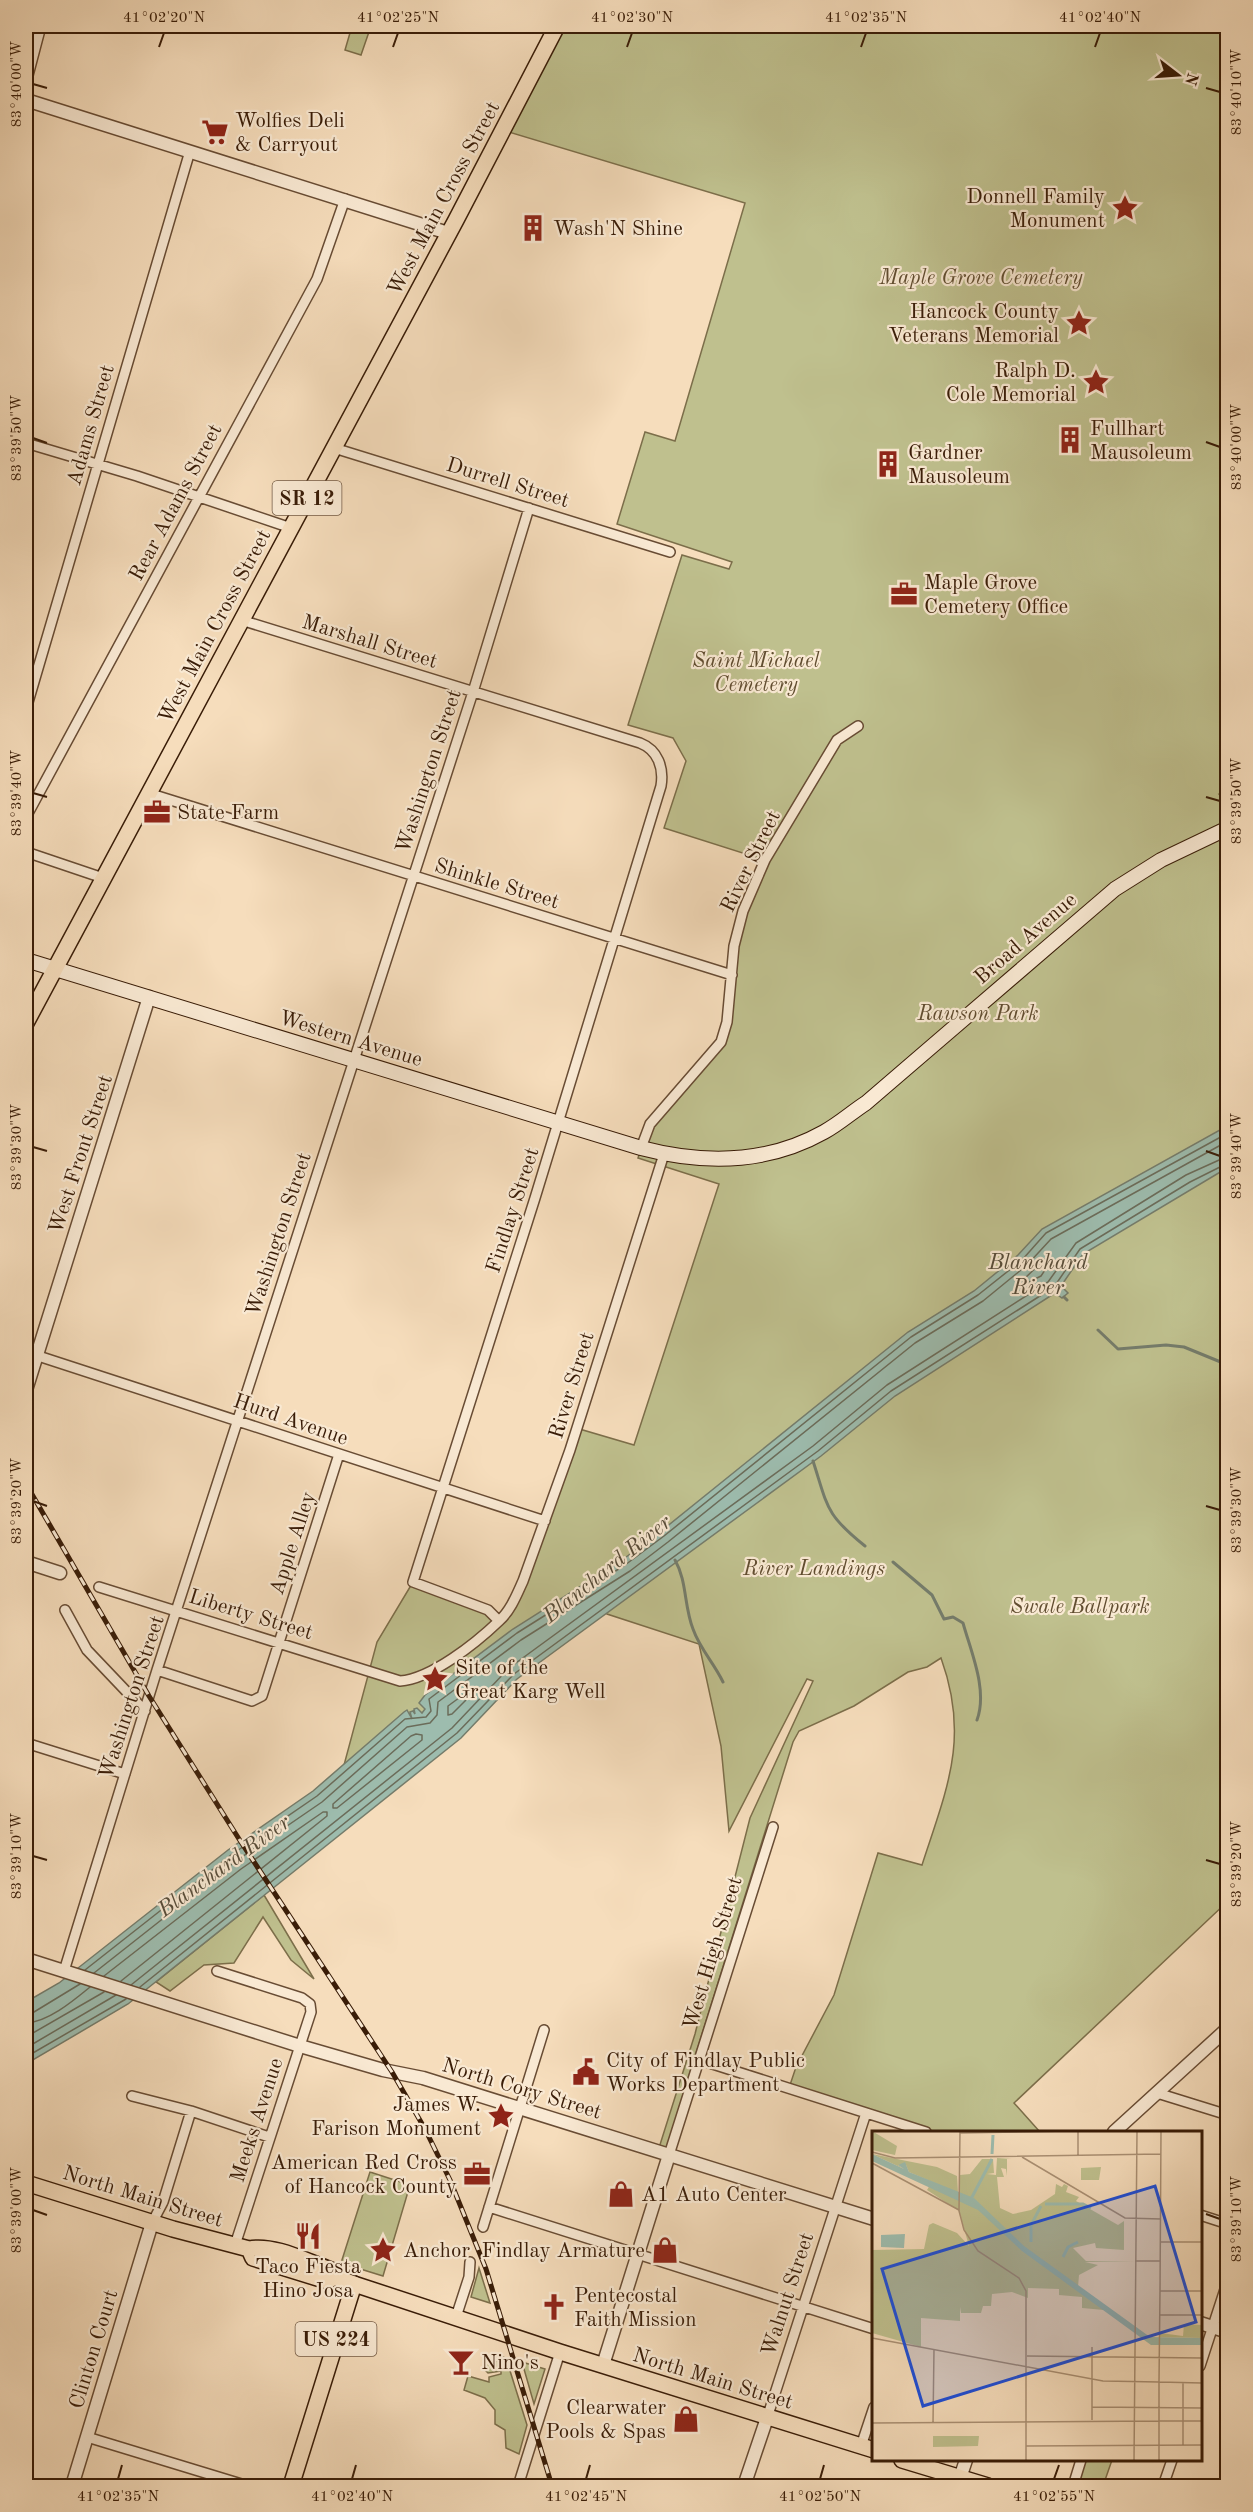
<svg xmlns="http://www.w3.org/2000/svg" width="1253" height="2512" font-family="'Old Standard TT',serif">
  <style>
    .green { fill: #bfc08e; stroke: #7c6e4a; stroke-width: 1.5 }
    .water { fill: #9dbcae; stroke: #757c6b; stroke-width: 1.5 }
    .lines { fill: none; stroke-linecap: round; stroke-linejoin: round }
    .shore { stroke: #6b6c5a; stroke-width: 1.5 }
    .stream { stroke: #757c6b; stroke-width: 3 }
    .minor-casing { stroke: #684c34; stroke-width: 12 }
    .tertiary-casing { stroke: #684c34; stroke-width: 15 }
    .secondary-casing { stroke: #391c07; stroke-width: 16 }
    .primary-casing { stroke: #391c07; stroke-width: 18 }
    .trunk-casing { stroke: #391c07; stroke-width: 18 }
    .minor { stroke: #f9e9d3; stroke-width: 9 }
    .tertiary { stroke: #f9e9d3; stroke-width: 12 }
    .secondary { stroke: #f9e9d3; stroke-width: 14 }
    .primary { stroke: #f6ddbc; stroke-width: 15 }
    .trunk { stroke: #f6ddbc; stroke-width: 15 }
    .rail-casing { stroke: #391c07; stroke-width: 5 }
    .rail { stroke: #f9e9d3; stroke-width: 3; stroke-dasharray: 9; stroke-linecap: butt }
    .ticks { fill: none; stroke: #391c07; stroke-width: 2 }
    .labels { text-anchor: middle; stroke-width: 4.5; stroke-linejoin: round; paint-order: stroke }
    .shield { fill: #f9e9d3; stroke: #735a44; stroke-width: 1.5 }
    .shield-label { font-size: 20px; font-weight: bold; fill: #391c07 }
    .poi-label { font-size: 21px; fill: #391c07; stroke: #f9e9d3; text-anchor: start }
    .street-label { font-size: 21px; fill: #391c07; stroke: #f9e9d3 }
    .park-label { font-size: 21px; font-style: italic; fill: #614d30; stroke: #f9e9d3 }
    .water-label { font-size: 22px; font-style: italic; fill: #574c39; stroke: #f9e9d3 }
    .inset-river { fill: none; stroke: #9dbcae; stroke-width: 3 }
    .inset-road { fill: none; stroke: #aa9074; stroke-width: 1.5 }
    .view { fill: #1d4ed8; fill-opacity: 0.15; stroke: #1d4ed8; stroke-width: 3 }
    .inset-edge { fill: none; stroke: #391c07; stroke-width: 3 }
    .neatline { fill: none; stroke: #391c07; stroke-width: 2 }
    .ticks-label { font-size: 15px; text-anchor: middle; fill: #391c07 }
  </style>
  <rect width="100%" height="100%" fill="#f6ddbc"/>
  <filter id="stains"><feTurbulence type="fractalNoise" baseFrequency=".00333" numOctaves="4"/><feColorMatrix values="0 0 0 0 .2 0 0 0 0 .09 0 0 0 0 .02 0 0 0 .5 -.17"/></filter>
  <radialGradient id="worn" r=".72"><stop offset=".6" stop-color="#630" stop-opacity="0"/><stop offset="1" stop-color="#630" stop-opacity=".3"/></radialGradient>
  <path class="green" d="M352,26H371L361,55L345,50Z
    M557,26H1227L1228,791L1219,794L1228,805L1227,1902L1014,2103L1040,2132H926L789,2088L796,2067L834,1995L878,1853L922,1865C947,1788 970,1738 941,1658L927,1667L908,1672L854,1706L799,1731L793,1742L665,2153L658,2151L695,2034L750,1818L813,1681L807,1679L729,1831L721,1746L699,1644L607,1614L598,1605L344,1765L377,1642L413,1582L504,1616L514,1600L576,1428L634,1445L719,1184L638,1158L647,1131L721,1043L734,946L765,860L664,828L686,761L673,738L628,725L682,555L729,569L732,562L617,524L645,432L675,441L745,203L502,130Z
    M264,1895L314,1979L291,1960L263,1917L234,1963L204,1965L170,1991L156,1982Z
    M370,2172L410,2185L383,2276L341,2263Z
    M479,2268L490,2303L471,2297Z
    M497,2355L506,2358L527,2425L519,2454L506,2448L505,2430L495,2424V2410L485,2398L464,2390L468,2376L489,2382V2377L501,2374V2371L488,2373L484,2369V2363L498,2361Z
    M522,2362L545,2369L534,2404Z
    M1085,2460H1112L1103,2486H1076Z"/>
  <path class="water" d="M1227,1126V1168L1083,1254L1061,1286L1068,1293L1062,1298L1055,1293L895,1396L821,1456L517,1679L461,1738L128,2004L26,2064V2002L59,1983L228,1850L313,1791L404,1712L407,1710L412,1719L410,1712L413,1711L415,1714L414,1709L417,1708L422,1713L425,1709L419,1703L425,1695L513,1629L622,1560L660,1532L908,1332L974,1291L1018,1255L1042,1229Z"/>
  <g class="lines">
    <path class="shore" d="M1046,1258L1051,1261L1041,1276L1023,1285V1280Z
      M463,1695H466L467,1699L452,1714L448,1715V1706Z
      M416,1734L422,1735V1740L337,1808H333V1804L411,1736Z
      M85,1970L231,1855L317,1796L405,1719L426,1717L431,1711L429,1699L517,1633L625,1565L664,1536L911,1337L978,1295L1022,1260L1046,1233L1228,1133
      M94,1973L236,1861L322,1802L407,1727L430,1723L437,1715L438,1702L521,1640L630,1571L668,1542L915,1343L983,1301L1027,1265L1051,1239L1228,1141
      M104,1976L241,1869L323,1812H327V1816L121,1981
      M131,1985L452,1728L509,1668L813,1446L887,1385L1048,1282L1076,1243L1186,1175L1228,1156
      M140,1987L457,1733L514,1674L818,1451L891,1391L1054,1287L1080,1249L1190,1182L1228,1163
      M26,2014L34,2012L80,1984
      M26,2023C48,2022 73,2001 90,1987
      M26,2037L104,1992
      M26,2048L116,1995
      M26,2057L126,1999"/>
    <path class="stream" d="M1064,1297L1067,1300
      M1098,1330L1118,1349L1166,1345L1184,1347L1228,1365
      M813,1461C828,1507 825,1514 865,1546
      M675,1560C687,1581 684,1606 693,1629C700,1649 714,1663 723,1682
      M893,1562L932,1595L944,1619L953,1617L963,1623C971,1652 988,1690 977,1720"/>
    <defs>
      <path id="minor" d="M26,83L41,26
        M26,443L137,476L291,528
        M334,448L670,552
        M241,620L640,743C658,750 664,768 661,786L535,1198L413,1582L488,1610L499,1621
        M26,709L190,151
        M148,793L732,975
        M26,817L317,279L345,199
        M26,852L103,878
        M641,1148L650,1124L721,1042L727,1022L734,946L743,911L765,860L837,740L858,726
        M26,1352L545,1521
        M99,1587L400,1681C431,1679 476,1643 499,1621C511,1610 517,1594 523,1581L570,1450L664,1154
        M65,1610L87,1650L145,1711
        M157,1670L252,1701L262,1696L339,1454
        M26,1743L125,1774
        M64,1971L157,1670L473,692L529,508
        M217,1971L302,1998L310,2004L311,2012L235,2245
        M700,2060L926,2132
        M1157,2093L1228,2115
        M132,2096L191,2111L269,2137
        M669,2155L773,1827
        M489,2207L874,2329
        M1200,2215L1228,2224
        M152,2223L163,2202L191,2111
        M483,2227L544,2030
        M456,2317L469,2277L470,2262
        M1200,2366L1228,2280
        M767,2418L866,2113
        M87,2437L248,2486
        M861,2446L874,2407
        M518,2486L560,2352
        M1073,2486L1081,2460
        M1163,2486L1172,2460"/>
      <path id="tertiary" d="M26,100L448,233
        M26,1390L149,997
        M26,1562L60,1573
        M26,1959L300,2046L383,2070L423,2078L874,2219
        M1114,2132L1228,2028
        M1200,2323L1228,2332
        M603,2365L669,2155
        M960,2478L966,2460
        M72,2486L152,2223
        M744,2486L767,2418"/>
      <path id="secondary" d="M26,960L641,1148C702,1164 767,1164 824,1132C839,1124 852,1112 866,1103L1115,889L1161,860L1228,828"/>
      <path id="primary" d="M354,2284L560,2352L874,2450
        M902,2460L988,2486"/>
      <path id="trunk" d="M26,1023L456,220L557,26
        M26,2183L173,2229L249,2249C275,2244 307,2262 331,2270L335,2277L354,2284L291,2486
        M249,2249L253,2258L327,2281L335,2277"/>
    </defs>
    <use href="#minor" class="minor-casing"/>
    <use href="#tertiary" class="tertiary-casing"/>
    <use href="#secondary" class="secondary-casing"/>
    <use href="#primary" class="primary-casing"/>
    <use href="#trunk" class="trunk-casing"/>
    <use href="#minor" class="minor"/>
    <use href="#tertiary" class="tertiary"/>
    <use href="#secondary" class="secondary"/>
    <use href="#primary" class="primary"/>
    <use href="#trunk" class="trunk"/>
    <defs>
      <path id="rail" d="M26,1484L149,1696L239,1839L392,2072L425,2129L450,2180L486,2269L552,2486"/>
    </defs>
    <use href="#rail" class="rail-casing"/>
    <use href="#rail" class="rail"/>
  </g>
  <path class="ticks" d="M159,47L164,33M393,47L398,33M627,47L632,33M861,47L866,33M1095,47L1100,33M33,84L47,88M1206,88L1220,92M33,438L47,443M1206,442L1220,447M33,793L47,797M1206,797L1220,801M33,1147L47,1151M1206,1151L1220,1156M33,1501L47,1506M1206,1506L1220,1510M33,1856L47,1860M1206,1860L1220,1864M33,2210L47,2215M1206,2214L1220,2219M118,2479L122,2465M352,2479L356,2465M586,2479L590,2465M820,2479L824,2465M1054,2479L1059,2465"/>
  <defs>
    <symbol id="supermarket-bare" viewBox="-9 -9 18 18"><path d="M-6-5.5h2.5l.6 2H6L4.5 2H-2.5L-4.4-4H-6ZM-1.5 3.2a1.3 1.3 0 1 0 .1 0ZM3 3.2a1.3 1.3 0 1 0 .1 0Z" fill="#8f2418" stroke="#f9e9d3" stroke-width="2.5" paint-order="stroke"/></symbol>
    <symbol id="sight-bare" viewBox="-9 -9 18 18"><path d="M0-6L1.8-2.2L6-1.7L2.9 1.2L3.7 5.4L0 3.3L-3.7 5.4L-2.9 1.2L-6-1.7L-1.8-2.2Z" fill="#8f2418" stroke="#f9e9d3" stroke-width="2.5" paint-order="stroke"/></symbol>
    <symbol id="building-bare" viewBox="-9 -9 18 18"><path d="M-4-6H4V6H1V3H-1V6H-4ZM-2.5-4.3h1.7v1.8h-1.7ZM.8-4.3h1.7v1.8H.8ZM-2.5-1h1.7V.8h-1.7ZM.8-1h1.7V.8H.8Z" fill="#8f2418" stroke="#f9e9d3" stroke-width="2.5" paint-order="stroke"/></symbol>
    <symbol id="office-bare" viewBox="-9 -9 18 18"><path d="M-6-3h4V-5.5h4V-3h4V5H-6ZM-1-4.5V-3h2v-1.5ZM-6 0V1H6V0Z" fill="#8f2418" stroke="#f9e9d3" stroke-width="2.5" paint-order="stroke"/></symbol>
    <symbol id="civic-bare" viewBox="-9 -9 18 18"><path d="M-.6-6.5H3V-4.5H.6V-3L4-1V1h2V6H-6V1h2V-1L-.6-3ZM-1.2 2.5V6h2.4V2.5Z" fill="#8f2418" stroke="#f9e9d3" stroke-width="2.5" paint-order="stroke"/></symbol>
    <symbol id="shop-bare" viewBox="-9 -9 18 18"><path d="M-5-2.5h2.3a2.7 3.5 0 0 1 5.4 0H5L5.5 6h-11ZM-1.5-2.5h3a1.5 2.3 0 0 0-3 0Z" fill="#8f2418" stroke="#f9e9d3" stroke-width="2.5" paint-order="stroke"/></symbol>
    <symbol id="restaurant-bare" viewBox="-9 -9 18 18"><path d="M-5-6h1v4h1v-4h1v4h1v-4h1v5L-1.5 .5V6h-2V.5L-5-1ZM5-6V6H3V1.5H1.5Q1.5-4 5-6Z" fill="#8f2418" stroke="#f9e9d3" stroke-width="2.5" paint-order="stroke"/></symbol>
    <symbol id="church-bare" viewBox="-9 -9 18 18"><path d="M-1.2-6h2.4v3.5h3.3v2.4h-3.3V6h-2.4V-.1h-3.3v-2.4h3.3Z" fill="#8f2418" stroke="#f9e9d3" stroke-width="2.5" paint-order="stroke"/></symbol>
    <symbol id="bar-bare" viewBox="-9 -9 18 18"><path d="M-6-5H6L.8 .8V4.5H3.5V6h-7V4.5H-.8V.8Z" fill="#8f2418" stroke="#f9e9d3" stroke-width="2.5" paint-order="stroke"/></symbol>
  </defs>
  <g fill-rule="evenodd">
    <use href="#supermarket-bare" x="196" y="113" width="38" height="38"/>
    <use href="#sight-bare" x="1106" y="189" width="38" height="38"/>
    <use href="#building-bare" x="514" y="209" width="38" height="38"/>
    <use href="#sight-bare" x="1060" y="304" width="38" height="38"/>
    <use href="#sight-bare" x="1077" y="363" width="38" height="38"/>
    <use href="#building-bare" x="1051" y="421" width="38" height="38"/>
    <use href="#building-bare" x="869" y="445" width="38" height="38"/>
    <use href="#office-bare" x="885" y="575" width="38" height="38"/>
    <use href="#office-bare" x="138" y="793" width="38" height="38"/>
    <use href="#sight-bare" x="416" y="1660" width="38" height="38"/>
    <use href="#civic-bare" x="567" y="2053" width="38" height="38"/>
    <use href="#sight-bare" x="482" y="2097" width="38" height="38"/>
    <use href="#office-bare" x="458" y="2155" width="38" height="38"/>
    <use href="#shop-bare" x="602" y="2175" width="38" height="38"/>
    <use href="#restaurant-bare" x="289" y="2217" width="38" height="38"/>
    <use href="#sight-bare" x="364" y="2231" width="38" height="38"/>
    <use href="#shop-bare" x="646" y="2231" width="38" height="38"/>
    <use href="#church-bare" x="535" y="2288" width="38" height="38"/>
    <use href="#bar-bare" x="442" y="2343" width="38" height="38"/>
    <use href="#shop-bare" x="667" y="2400" width="38" height="38"/>
  </g>
  <g class="labels">
    <g class="shield">
      <rect x="272.5" y="481" width="69" height="34" rx="4.5"/>
      <rect x="295.5" y="2322" width="81" height="34" rx="4.5"/>
    </g>
    <g class="shield-label">
      <text x="307" y="505">SR 12</text>
      <text x="336" y="2346">US 224</text>
    </g>
    <g class="poi-label">
      <text x="235" y="127">Wolfies Deli<tspan x="235" dy="24">&amp; Carryout</tspan></text>
      <text x="1105" y="203" text-anchor="end">Donnell Family<tspan x="1105" dy="24">Monument</tspan></text>
      <text x="553" y="235">Wash'N Shine</text>
      <text x="1059" y="318" text-anchor="end">Hancock County<tspan x="1059" dy="24">Veterans Memorial</tspan></text>
      <text x="1076" y="377" text-anchor="end">Ralph D.<tspan x="1076" dy="24">Cole Memorial</tspan></text>
      <text x="1090" y="435">Fullhart<tspan x="1090" dy="24">Mausoleum</tspan></text>
      <text x="908" y="459">Gardner<tspan x="908" dy="24">Mausoleum</tspan></text>
      <text x="924" y="589">Maple Grove<tspan x="924" dy="24">Cemetery Office</tspan></text>
      <text x="177" y="819">State Farm</text>
      <text x="455" y="1674">Site of the<tspan x="455" dy="24">Great Karg Well</tspan></text>
      <text x="606" y="2067">City of Findlay Public<tspan x="606" dy="24">Works Department</tspan></text>
      <text x="481" y="2111" text-anchor="end">James W.<tspan x="481" dy="24">Farison Monument</tspan></text>
      <text x="457" y="2169" text-anchor="end">American Red Cross<tspan x="457" dy="24">of Hancock County</tspan></text>
      <text x="641" y="2201">A1 Auto Center</text>
      <text x="403" y="2257">Anchor</text>
      <text x="645" y="2257" text-anchor="end">Findlay Armature</text>
      <text x="308" y="2273" text-anchor="middle">Taco Fiesta<tspan x="308" dy="24">Hino Josa</tspan></text>
      <text x="574" y="2302">Pentecostal<tspan x="574" dy="24">Faith Mission</tspan></text>
      <text x="481" y="2369">Nino's</text>
      <text x="666" y="2414" text-anchor="end">Clearwater<tspan x="666" dy="24">Pools &amp; Spas</tspan></text>
    </g>
    <g class="street-label">
      <text transform="translate(443 198) rotate(-62)" y="7">West Main Cross Street</text>
      <text transform="translate(90 425) rotate(-74)" y="7">Adams Street</text>
      <text transform="translate(508 482) rotate(17)" y="7">Durrell Street</text>
      <text transform="translate(175 502) rotate(-62)" y="7">Rear Adams Street</text>
      <text transform="translate(214 626) rotate(-62)" y="7">West Main Cross Street</text>
      <text transform="translate(370 641) rotate(17)" y="7">Marshall Street</text>
      <text transform="translate(428 771) rotate(-72)" y="7">Washington Street</text>
      <text transform="translate(750 861) rotate(-64)" y="7">River Street</text>
      <text transform="translate(497 883) rotate(17)" y="7">Shinkle Street</text>
      <text transform="translate(1025 938) rotate(-41)" y="7">Broad Avenue</text>
      <text transform="translate(351 1038) rotate(17)" y="7">Western Avenue</text>
      <text transform="translate(80 1154) rotate(-72)" y="7">West Front Street</text>
      <text transform="translate(512 1210) rotate(-72)" y="7">Findlay Street</text>
      <text transform="translate(278 1234) rotate(-72)" y="7">Washington Street</text>
      <text transform="translate(571 1385) rotate(-73)" y="7">River Street</text>
      <text transform="translate(291 1419) rotate(19)" y="7">Hurd Avenue</text>
      <text transform="translate(292 1543) rotate(-72)" y="7">Apple Alley</text>
      <text transform="translate(251 1614) rotate(17)" y="7">Liberty Street</text>
      <text transform="translate(131 1697) rotate(-72)" y="7">Washington Street</text>
      <text transform="translate(712 1953) rotate(-73)" y="7">West High Street</text>
      <text transform="translate(522 2088) rotate(17)" y="7">North Cory Street</text>
      <text transform="translate(256 2120) rotate(-72)" y="7">Meeks Avenue</text>
      <text transform="translate(143 2196) rotate(17)" y="7">North Main Street</text>
      <text transform="translate(787 2294) rotate(-72)" y="7">Walnut Street</text>
      <text transform="translate(93 2349) rotate(-73)" y="7">Clinton Court</text>
      <text transform="translate(713 2378) rotate(17)" y="7">North Main Street</text>
    </g>
    <g class="park-label">
      <text x="981" y="284">Maple Grove Cemetery</text>
      <text x="756" y="667">Saint Michael<tspan x="756" dy="24">Cemetery</tspan></text>
      <text x="978" y="1020">Rawson Park</text>
      <text x="814" y="1575">River Landings</text>
      <text x="1080" y="1613">Swale Ballpark</text>
    </g>
    <g class="water-label">
      <text x="1038" y="1269">Blanchard<tspan x="1038" dy="25">River</tspan></text>
      <text transform="translate(606 1568) rotate(-39)" y="8">Blanchard River</text>
      <text transform="translate(223 1865) rotate(-36)" y="8">Blanchard River</text>
    </g>
  </g>
  <g transform="translate(872 2131)">
    <rect width="330" height="330" fill="#f6ddbc"/>
    <path d="M0,0L25,15L23,24L0,19ZM0,23L65,36L85,45L86,62L37,41L34,34H26L32,38ZM125,27L140,28H135V45L134,38L129,37L132,46H125L128,77L141,83L159,79L183,63L184,53L190,56L192,53L196,55L194,61L207,66L204,70L246,94L252,90V119L224,117L223,112L201,117L214,130L263,131H213L226,134L207,144L206,156L232,179L210,177V166L187,164V158L156,157V167L140,161L120,163L119,175H111L109,182H89L88,176V190L49,187V216L0,202V119L52,118L57,94L61,92L85,102L97,115L87,80L55,59L58,54L87,66L88,44L98,43L110,28H121L122,42L115,43L124,44ZM229,36L227,49H209V37ZM312,193L330,194V207L288,206V202L311,205ZM61,305H107L106,315L61,316Z" fill="#bfc08e"/>
    <path d="M0,23L32,38L26,34L33,31L37,41L102,67L152,115L278,206L330,207V214H279L150,120L106,79L0,30ZM33,103L32,117L9,116V104Z" fill="#9dbcae"/>
    <path class="inset-river" d="M120,23L121,4M99,68L120,28M173,73H211L219,77M159,111V94L169,75M191,126L196,116L206,111"/>
    <path class="inset-road" d="M88,0L87,80L92,99L106,120L147,147L154,160V330M88,2L197,0M0,21L23,27L289,23M206,24V0M150,26L253,87L289,88M0,32L87,79M289,111H330M263,130H288M288,160L289,0M288,184H330M0,207L231,250L287,251L288,160H330M155,225L330,227M220,276L330,277M220,289V216M287,290H330M0,292L287,290M61,292L62,218M311,314V251M154,315L330,314M262,330L265,0M287,330V251L330,252"/>
    <path class="view" d="M283,55L324,191L51,275L10,138Z"/>
    <rect width="330" height="330" class="inset-edge"/>
  </g>
  <rect width="1253" height="2512" fill="none" stroke="#f6ddbc" stroke-width="66"/>
  <g transform="translate(1178 75) rotate(107)" stroke="#f9e9d3" stroke-width="4.5" paint-order="stroke">
  <path d="M0-4.5L10 22L0 15L-10 22Z" fill="#391c07"/>
  <text y="-9" font-size="16" font-weight="bold" text-anchor="middle" fill="#391c07">N</text>
  </g>
  <rect x="33" y="33" width="1187" height="2446" class="neatline"/>
  <g class="ticks-label">
    <text x="164" y="22">41°02'20"N</text>
    <text x="398" y="22">41°02'25"N</text>
    <text x="632" y="22">41°02'30"N</text>
    <text x="866" y="22">41°02'35"N</text>
    <text x="1100" y="22">41°02'40"N</text>
    <text transform="translate(16 84) rotate(-90)" y="5">83°40'00"W</text>
    <text transform="translate(1236 92) rotate(-90)" y="5">83°40'10"W</text>
    <text transform="translate(16 438) rotate(-90)" y="5">83°39'50"W</text>
    <text transform="translate(1236 447) rotate(-90)" y="5">83°40'00"W</text>
    <text transform="translate(16 793) rotate(-90)" y="5">83°39'40"W</text>
    <text transform="translate(1236 801) rotate(-90)" y="5">83°39'50"W</text>
    <text transform="translate(16 1147) rotate(-90)" y="5">83°39'30"W</text>
    <text transform="translate(1236 1156) rotate(-90)" y="5">83°39'40"W</text>
    <text transform="translate(16 1501) rotate(-90)" y="5">83°39'20"W</text>
    <text transform="translate(1236 1510) rotate(-90)" y="5">83°39'30"W</text>
    <text transform="translate(16 1856) rotate(-90)" y="5">83°39'10"W</text>
    <text transform="translate(1236 1864) rotate(-90)" y="5">83°39'20"W</text>
    <text transform="translate(16 2210) rotate(-90)" y="5">83°39'00"W</text>
    <text transform="translate(1236 2219) rotate(-90)" y="5">83°39'10"W</text>
    <text x="118" y="2501">41°02'35"N</text>
    <text x="352" y="2501">41°02'40"N</text>
    <text x="586" y="2501">41°02'45"N</text>
    <text x="820" y="2501">41°02'50"N</text>
    <text x="1054" y="2501">41°02'55"N</text>
  </g>
  <rect width="100%" height="100%" filter="url(#stains)"/>
  <rect width="100%" height="100%" fill="url(#worn)"/>
</svg>
